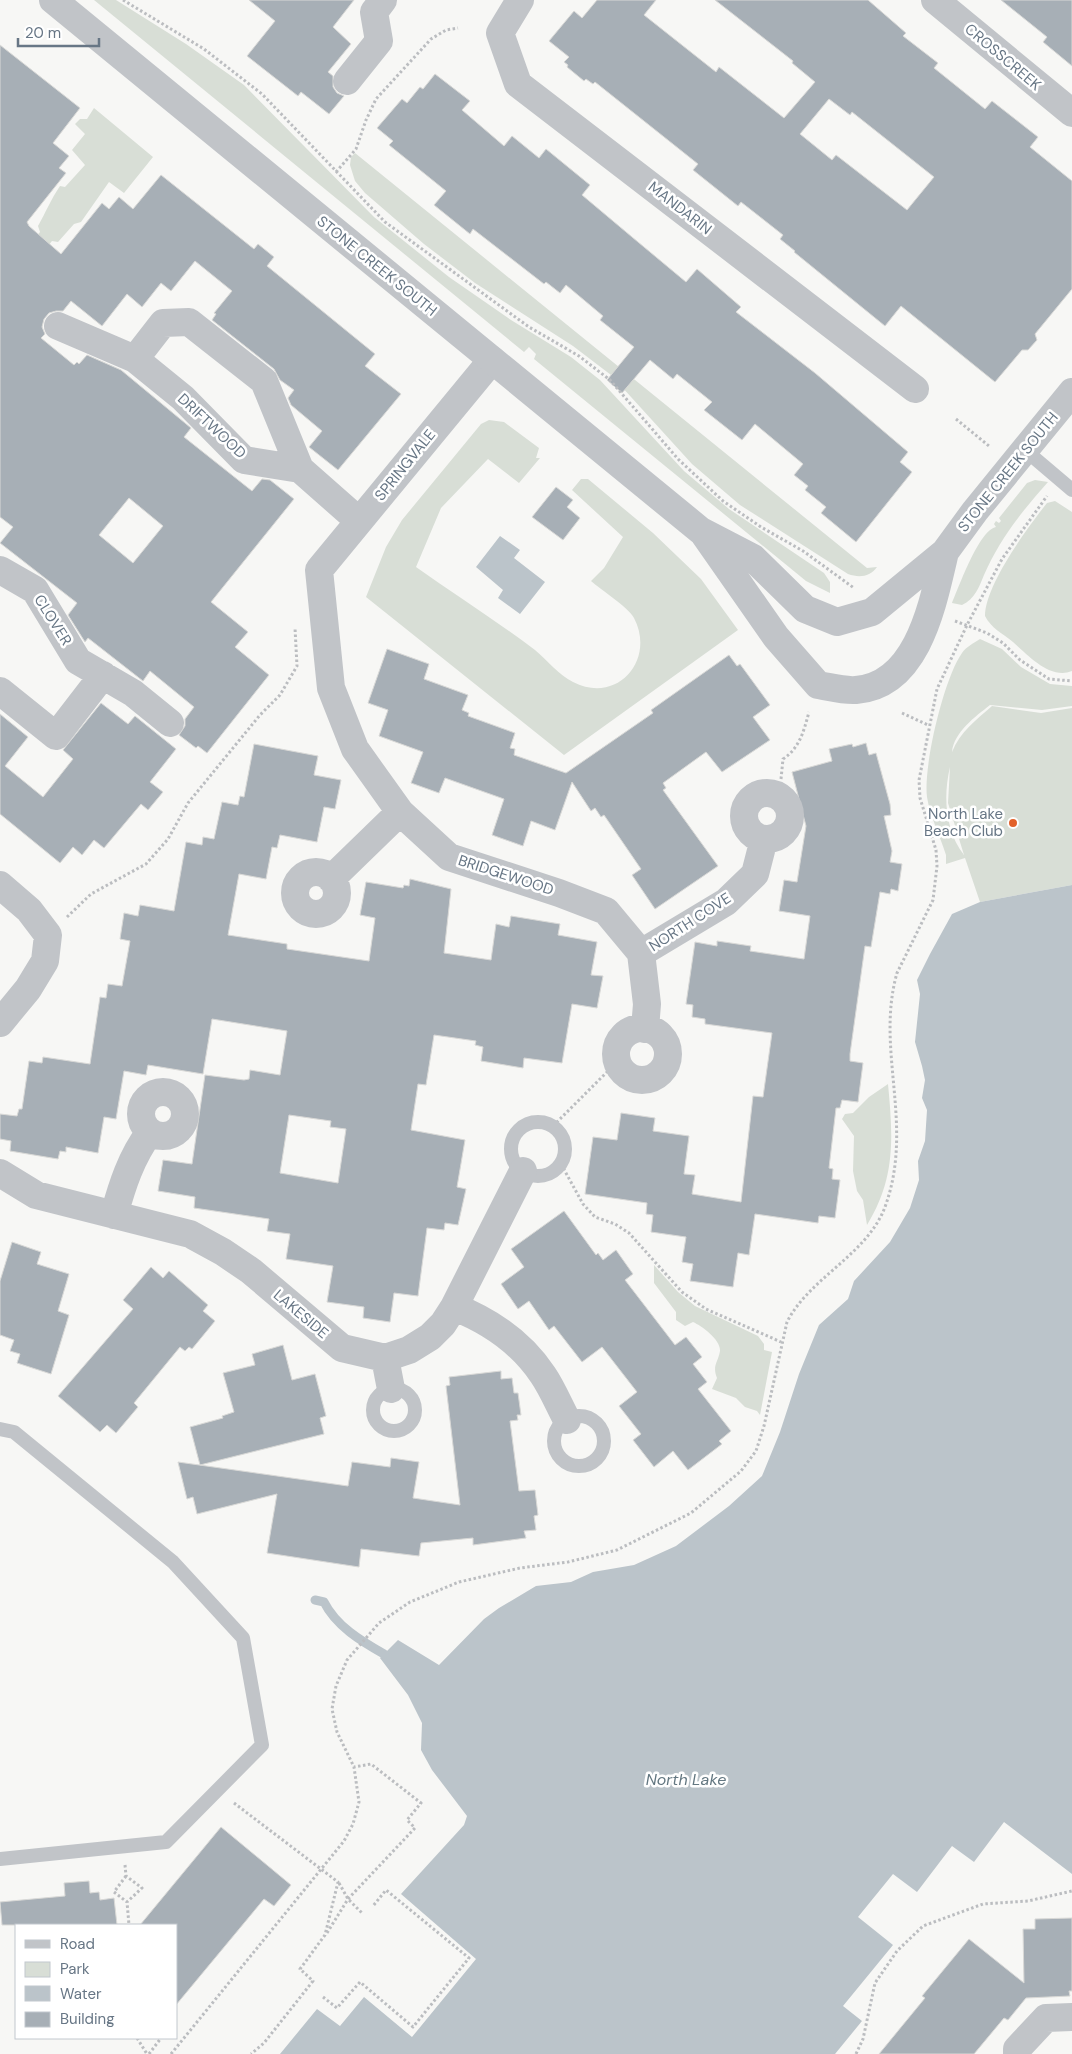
<svg xmlns="http://www.w3.org/2000/svg" width="1072" height="2054" font-family="'DM Sans',sans-serif">
  <style>
    .green { fill: #d8ded6; fill-rule: evenodd }
    .water { fill: #bbc4ca }
    .lines { fill: none; stroke-linecap: round; stroke-linejoin: round }
    .stream { stroke: #bbc4ca; stroke-width: 9 }
    .building { fill: #a7afb6; stroke: #d9d9d7; fill-rule: evenodd }
    .path { stroke: #bbbdc0; stroke-width: 3; stroke-dasharray: 2.5 2.5; stroke-linecap: butt }
    .service { stroke: #c1c4c8; stroke-width: 14 }
    .minor { stroke: #c1c4c8; stroke-width: 28 }
    .tertiary { stroke: #c1c4c8; stroke-width: 28 }
    .poi-dot { fill: #e2612a; stroke: #fff; stroke-width: 2 }
    .labels { text-anchor: middle; stroke-width: 5; stroke-linejoin: round; paint-order: stroke }
    .street-label { font-size: 15px; fill: #677685; stroke: #fff }
    .poi-label { font-size: 15px; fill: #677685; stroke: #fff; text-anchor: end }
    .water-label { font-size: 16px; font-style: italic; fill: #637781; stroke: #fff }
  </style>
  <rect width="100%" height="100%" fill="#f7f7f5"/>
  <path class="green" d="M94,0H116L186,44L244,85L374,217L449,277L511,320L571,357L600,380L684,471L729,509L824,573L830,582V593L806,581L534,359L536,354L529,347L524,352Z
    M94,108L153,157L124,193L109,182L81,222L74,224L58,242L52,241L23,277L13,267L40,232L38,226C46,212 51,199 60,186L65,187L85,165L72,150L85,134L75,124L80,119H87Z
    M355,153L867,568L877,567C870,577 859,578 848,574L740,505L692,464L611,375L573,346L475,283L424,244L365,193L355,181L350,165L351,157Z
    M489,420L504,422L539,448L536,458H540L519,483L488,459L441,508L416,567C455,595 497,621 535,650C547,660 559,675 573,682C617,705 656,660 634,618C628,607 601,590 591,581L604,568L623,537L572,490L581,479H588L653,533L701,579L738,630L564,755L366,597L386,547L402,520L481,424Z
    M1035,480L1048,482C1022,511 1000,539 984,575C979,587 975,599 962,605L952,603C959,587 979,530 996,527L994,524L996,521L999,523L1001,521L999,518L1027,483Z
    M1055,501L1072,512V671C1050,680 1028,655 1013,642C1002,633 991,628 985,616C985,585 1028,527 1047,503Z
    M980,639L1002,649L1021,667L1050,684L1072,686V706L1042,710L990,705C975,717 954,732 952,752C960,732 976,720 992,706L1041,713L1072,708V885L980,902L965,858L946,864V855C940,836 930,816 927,797C923,766 944,678 962,653C966,647 974,643 980,639ZM950,767L948,803L964,855C945,831 943,796 950,767Z
    M888,1084C893,1137 896,1178 867,1225L863,1200L857,1191L853,1171L854,1136L842,1119L845,1114L853,1113L869,1097Z
    M654,1265L678,1292L695,1306L758,1336L764,1344V1350L772,1352L760,1415L757,1411L745,1407L736,1398L712,1389L717,1378C712,1365 718,1363 720,1351C721,1340 702,1326 693,1322L685,1326L676,1320V1312L654,1283Z"/>
  <path class="water" d="M500,536L520,550L514,558L545,582L520,614L498,598L503,590L476,567Z
    M1072,885V1874L1004,1822L974,1862L952,1846L917,1892L893,1874L858,1917L893,1945L843,2006L862,2021L835,2054H280L317,2009L340,2026L364,1997L412,2037L476,1959L401,1894L464,1825L467,1816L432,1770L421,1750L422,1723L408,1695L380,1658L398,1640L439,1665L484,1619L499,1608L536,1586L571,1582L593,1572L634,1565L676,1546L729,1506L762,1476L780,1432L799,1374L819,1325L848,1299L854,1281L890,1242L910,1208L919,1180L918,1161L925,1141L927,1110L922,1098L925,1080L922,1066L915,1042L920,994L917,980L930,954L952,914L980,902Z"/>
  <g class="lines">
    <path class="stream" d="M315,1600L324,1602C336,1626 361,1641 384,1654"/>
  </g>
  <path class="building" d="M249,0H354L333,27L351,44L328,72L333,76V87L337,93L344,96L329,114L301,92L298,96L247,56L275,21Z
    M597,0H656L644,15L716,72L719,67L784,118L815,82L792,63L793,61L715,0H868L906,33L903,36L938,63L934,68L985,109L992,101L1038,137L1030,147L1072,181V289L1035,334L1037,340L1028,350H1022L995,382L901,306L885,326L794,252L795,251L780,239L783,235L741,202L738,206L693,170L698,164L595,82L593,84L586,79L584,81L567,67L568,65L564,62L569,57L549,41L574,11L582,18ZM829,99L850,115L852,112L934,177L907,210L836,155L832,160L800,134Z
    M1001,0H1072V66L1043,42L1047,37Z
    M0,45L80,108L53,143L69,156L59,168L66,173L27,222L29,226L61,254L102,203L109,209L119,197L133,209L161,175L254,249L258,244L274,257L267,266L375,354L365,366L401,394L338,470L309,447L322,431L291,405L288,398L294,390L280,380L274,369L212,320L216,314L214,313L232,291L195,261L171,291L161,283L142,307L127,294L102,326L71,301L63,311H56L49,313L44,319L42,327L45,334L41,338L74,365L77,362L79,364L87,355L121,370L191,428L184,437L252,491L262,479L270,480L294,499L211,602L248,632L235,647L269,675L207,753L198,746L196,748L179,735L185,726V719L194,707L150,671L143,681L88,638L85,642L68,615L77,603L0,543L13,527L0,517ZM129,498L163,526L133,563L99,535Z
    M435,74L470,101L462,110L504,146L512,136L539,158L546,149L590,185L582,195L632,237L686,282L697,269L741,307L736,312L815,373L908,452L900,462L912,472L856,542L821,513L826,507L805,490L808,486L794,475L803,464L755,424L742,440L704,410L712,402L677,374L673,379L650,360L622,393L607,380L634,347L600,320L603,316L566,285L560,293L546,282L544,284L473,229L470,234L434,205L446,191L389,145L393,141L377,128L402,99L407,103L420,87L423,89Z
    M556,487L573,500L567,507L580,518L563,540L532,517Z
    M387,649L429,664L424,679L468,695L462,710L469,713L468,716L515,733L510,748L515,749L514,755L566,773L653,713L651,710L729,655L737,666L740,664L770,705L753,717L770,740L722,772L706,752L663,783L666,788L663,790L718,866L655,909L632,875L641,869L604,815L601,817L595,808L591,811L572,782L555,830L531,821L523,846L492,835L504,799L445,778L439,793L411,783L423,752L379,736L388,710L368,703Z
    M101,703L128,724L135,716L176,749L150,782L163,792L148,810L141,804L104,848L94,840L82,855L73,847L60,863L0,814V714L28,737L5,766L43,797L73,759L63,750Z
    M866,743L869,755L876,753L890,804L891,815L884,816L892,851L890,862L902,864L898,891L891,889L890,894L880,892L871,947L865,946L850,1054V1061L863,1063L858,1102L842,1100L840,1108H836L829,1168L833,1169L832,1179L840,1180L835,1218L819,1216L818,1223L755,1214L749,1255L738,1253L733,1287L690,1281L693,1264L682,1262L686,1237L651,1232L653,1215L646,1214L647,1203L585,1194L593,1137L617,1140L621,1113L655,1118L653,1131L689,1136L684,1174L695,1175L692,1194L741,1202L753,1096L763,1097L772,1033L705,1024V1019L692,1017L693,1005L686,1004L695,942L717,946V941L751,946L750,951L804,959L810,916L779,911L784,880L797,882L806,826L792,772L832,761L829,749L852,744L853,747Z
    M254,744L318,756L314,775L341,780L335,809L324,807L317,842L280,835L277,848L272,847L266,879L239,874L228,935L287,944V949L369,961L375,918L360,915L366,882L403,888L404,885L409,886L410,879L451,889L444,953L491,960L496,924L509,927L511,916L560,924L558,935L597,942L591,975L603,976L597,1008L572,1004L562,1063L524,1058L523,1068L481,1061L483,1047L475,1045L476,1041L434,1035L426,1085L418,1084L411,1130L465,1140L457,1187L466,1189L458,1225L445,1223L444,1230L427,1228L418,1296L394,1293L390,1322L363,1318L364,1307L327,1302L333,1266L286,1259L290,1234L267,1231L269,1219L194,1208L195,1197L158,1191L163,1160L192,1164L205,1075L244,1080L249,1079L250,1070L280,1075L287,1031L212,1019L203,1074L148,1065L146,1075L124,1071L116,1119L104,1117L98,1153L66,1147V1152L60,1151L58,1159L10,1151L11,1141L0,1139V1114L17,1116L19,1109H22L29,1061L42,1063L43,1057L90,1064L100,997L106,998L108,984L122,986L130,941L120,939L124,913L138,916L140,905L174,911L186,842L202,845L203,837L214,839L222,802L238,805L240,796L244,797ZM289,1115L331,1121L330,1127L346,1129L338,1183L280,1173Z
    M564,1211L596,1255L598,1253L603,1260L616,1250L633,1274L625,1280L675,1345L686,1337L702,1357L693,1364L707,1382L698,1389L731,1431L719,1441L722,1444L688,1470L673,1451L654,1467L633,1440L641,1434L619,1406L637,1392L602,1347L582,1362L554,1326L549,1330L529,1301L518,1309L501,1284L524,1267L511,1249Z
    M12,1242L41,1252L37,1264L69,1274L58,1311L69,1315L51,1374L17,1363L20,1354L10,1351L14,1340L0,1335V1281Z
    M151,1267L163,1278L169,1271L208,1305L203,1311L215,1321L192,1349L189,1347L185,1351L180,1347L134,1403L138,1407L116,1433L107,1425L100,1432L58,1396L133,1309L123,1300Z
    M283,1345L292,1380L315,1374L326,1416L320,1418L324,1434L200,1465L190,1427L223,1418L222,1416L234,1412L223,1373L255,1365L252,1354Z
    M501,1371V1379L512,1378L514,1393H518L521,1415H517L518,1420L510,1421L519,1491L535,1490L538,1515L534,1516L536,1530L524,1531L526,1538L473,1545V1538L421,1543L419,1556L361,1549L359,1567L267,1553L277,1494L197,1514L193,1497L187,1499L178,1462L348,1486L352,1462L390,1467L391,1458L419,1462L413,1498L460,1505L446,1386L450,1385L449,1377Z
    M221,1827L291,1885L274,1906L264,1899L176,2005V1925H140Z
    M89,1881L90,1893L99,1892L100,1900L114,1898L117,1925H2L0,1902L65,1896L64,1883Z
    M1072,1918V1991H1069L1070,1996L1026,1998L1008,2020L1004,2018L974,2054H879L925,1998L922,1996L969,1939L1024,1983L1023,1929H1035V1919Z"/>
  <g class="lines">
    <path class="path" d="M123,0L204,49L262,94L385,222L529,327L579,356L610,380L678,459L723,501L761,527L803,551L854,588
      M336,172L356,149L366,120L376,99L431,39L446,30L458,28
      M956,419L989,446
      M955,621L987,633L1003,643L1020,660L1049,679L1072,681
      M902,713L928,725
      M781,779L783,759C800,748 804,730 809,712
      M67,917L91,894L146,864L168,839L188,803L260,715L280,695L297,666L295,628
      M553,1126L617,1062
      M561,1164L583,1204L595,1217L615,1224L629,1233L682,1292L706,1309L781,1342
      M234,1803L338,1882L325,1935L300,1969L313,1981L264,2043L251,2054
      M125,1865L126,1876L142,1888L127,1902L129,1925
      M126,1876L114,1892L127,1902
      M339,1883L348,1899L363,1914
      M327,1933L348,1899L415,1828L407,1820L421,1803L371,1764L354,1767
      M323,1997L337,2008L360,1982L413,2027L469,1958L386,1890L373,1906
      M137,2038L147,2054
      M149,2054L161,2038
      M171,2054L344,1841L353,1824L359,1802L354,1767L337,1732L332,1709L336,1686L347,1660L379,1623L410,1602L459,1582L520,1568L568,1562L617,1550L691,1513L741,1471L756,1451L764,1426L787,1322C810,1277 867,1255 885,1207C915,1125 875,1050 897,973L933,900L937,866L936,850L920,798L919,780L937,689L967,625L1002,559L1047,496
      M856,2054L863,2039L875,1983L897,1951L923,1926L983,1904L1028,1901L1072,1891"/>
    <path class="service" d="M1025,450L1072,490
      M511 1149a27 27 0 1 1 54 0a27 27 0 1 1-54 0Z
      M373 1410a21 21 0 1 1 42 0a21 21 0 1 1-42 0Z
      M554 1441a25 25 0 1 1 50 0a25 25 0 1 1-50 0Z
      M0,1429L14,1432L173,1562L243,1638L262,1745L166,1842L0,1859"/>
    <path class="minor" d="M520,0L500,33L518,84L915,389
      M935,0L1072,113
      M347,81L379,41L374,12L383,0
      M58,326L135,359L183,398L244,460L300,469
      M135,359L163,323L189,322L264,381L300,469L359,521
      M492,360L319,570L331,688L355,749L400,812L449,857L559,893L606,911L641,953L647,1004L645,1029
      M0,570L35,590L78,661L133,693L170,723
      M0,691L56,736L103,675
      M744 816a23 23 0 1 1 46 0a23 23 0 1 1-46 0Z
      M295 893a21 21 0 1 1 42 0a21 21 0 1 1-42 0Z
      M331,879L400,812
      M0,885L29,910L48,935L45,961L28,989L0,1023
      M641,953L726,902L755,874L764,839
      M616 1054a26 26 0 1 1 52 0a26 26 0 1 1-52 0Z
      M141 1114a22 22 0 1 1 44 0a22 22 0 1 1-44 0Z
      M0,1173L36,1195L190,1234L223,1252L251,1271L342,1348L385,1358L409,1350L430,1337L443,1324L454,1307L523,1171
      M114,1215C122,1186 131,1157 150,1132
      M454,1307C490,1321 521,1342 543,1375C552,1388 559,1405 567,1420
      M385,1358L391,1389
      M1017,2054V2049L1046,2018L1072,2017"/>
    <path class="tertiary" d="M53,0L701,531L753,558L805,609L837,622L872,612L945,552L975,511L1072,392
      M704,534L776,637L818,685C830,687 844,691 856,690C919,685 933,602 945,552"/>
  </g>
  <circle class="poi-dot" cx="1013" cy="823" r="5"/>
  <g class="labels">
    <g class="street-label">
      <text transform="translate(1003 57) rotate(40)" y="5">CROSSCREEK</text>
      <text transform="translate(680 208) rotate(38)" y="5">MANDARIN</text>
      <text transform="translate(377 266) rotate(39)" y="5">STONE CREEK SOUTH</text>
      <text transform="translate(212 426) rotate(43)" y="5">DRIFTWOOD</text>
      <text transform="translate(405 465) rotate(-51)" y="5">SPRINGVALE</text>
      <text transform="translate(1008 472) rotate(-51)" y="5">STONE CREEK SOUTH</text>
      <text transform="translate(53 620) rotate(58)" y="5">CLOVER</text>
      <text transform="translate(506 875) rotate(18)" y="5">BRIDGEWOOD</text>
      <text transform="translate(690 922) rotate(-33)" y="5">NORTH COVE</text>
      <text transform="translate(301 1314) rotate(40)" y="5">LAKESIDE</text>
    </g>
    <g class="poi-label">
      <text x="1003" y="819">North Lake<tspan x="1003" dy="17">Beach Club</tspan></text>
    </g>
    <g class="water-label">
      <text x="686" y="1785">North Lake</text>
    </g>
  </g>
  <rect x="15" y="1924" width="162" height="115" fill="#ffffff" stroke="#c2c8ce"/>
  <rect x="25" y="1940" width="25" height="8" fill="#c1c4c8" stroke="#c2c8ce"/>
  <text x="60" y="1949" font-size="15" fill="#677685">Road</text>
  <rect x="25" y="1962" width="25" height="15" fill="#d8ded6" stroke="#c2c8ce"/>
  <text x="60" y="1974" font-size="15" fill="#677685">Park</text>
  <rect x="25" y="1986" width="25" height="15" fill="#bbc4ca" stroke="#c2c8ce"/>
  <text x="60" y="1999" font-size="15" fill="#677685">Water</text>
  <rect x="25" y="2012" width="25" height="15" fill="#a7afb6" stroke="#c2c8ce"/>
  <text x="60" y="2024" font-size="15" fill="#677685">Building</text>
  <path d="M18 38v8h81v-8" fill="none" stroke="#677685" stroke-width="2.5"/>
  <text x="25" y="38" font-size="15" fill="#677685" stroke="#ffffff" stroke-width="4" paint-order="stroke">20 m</text>
</svg>
